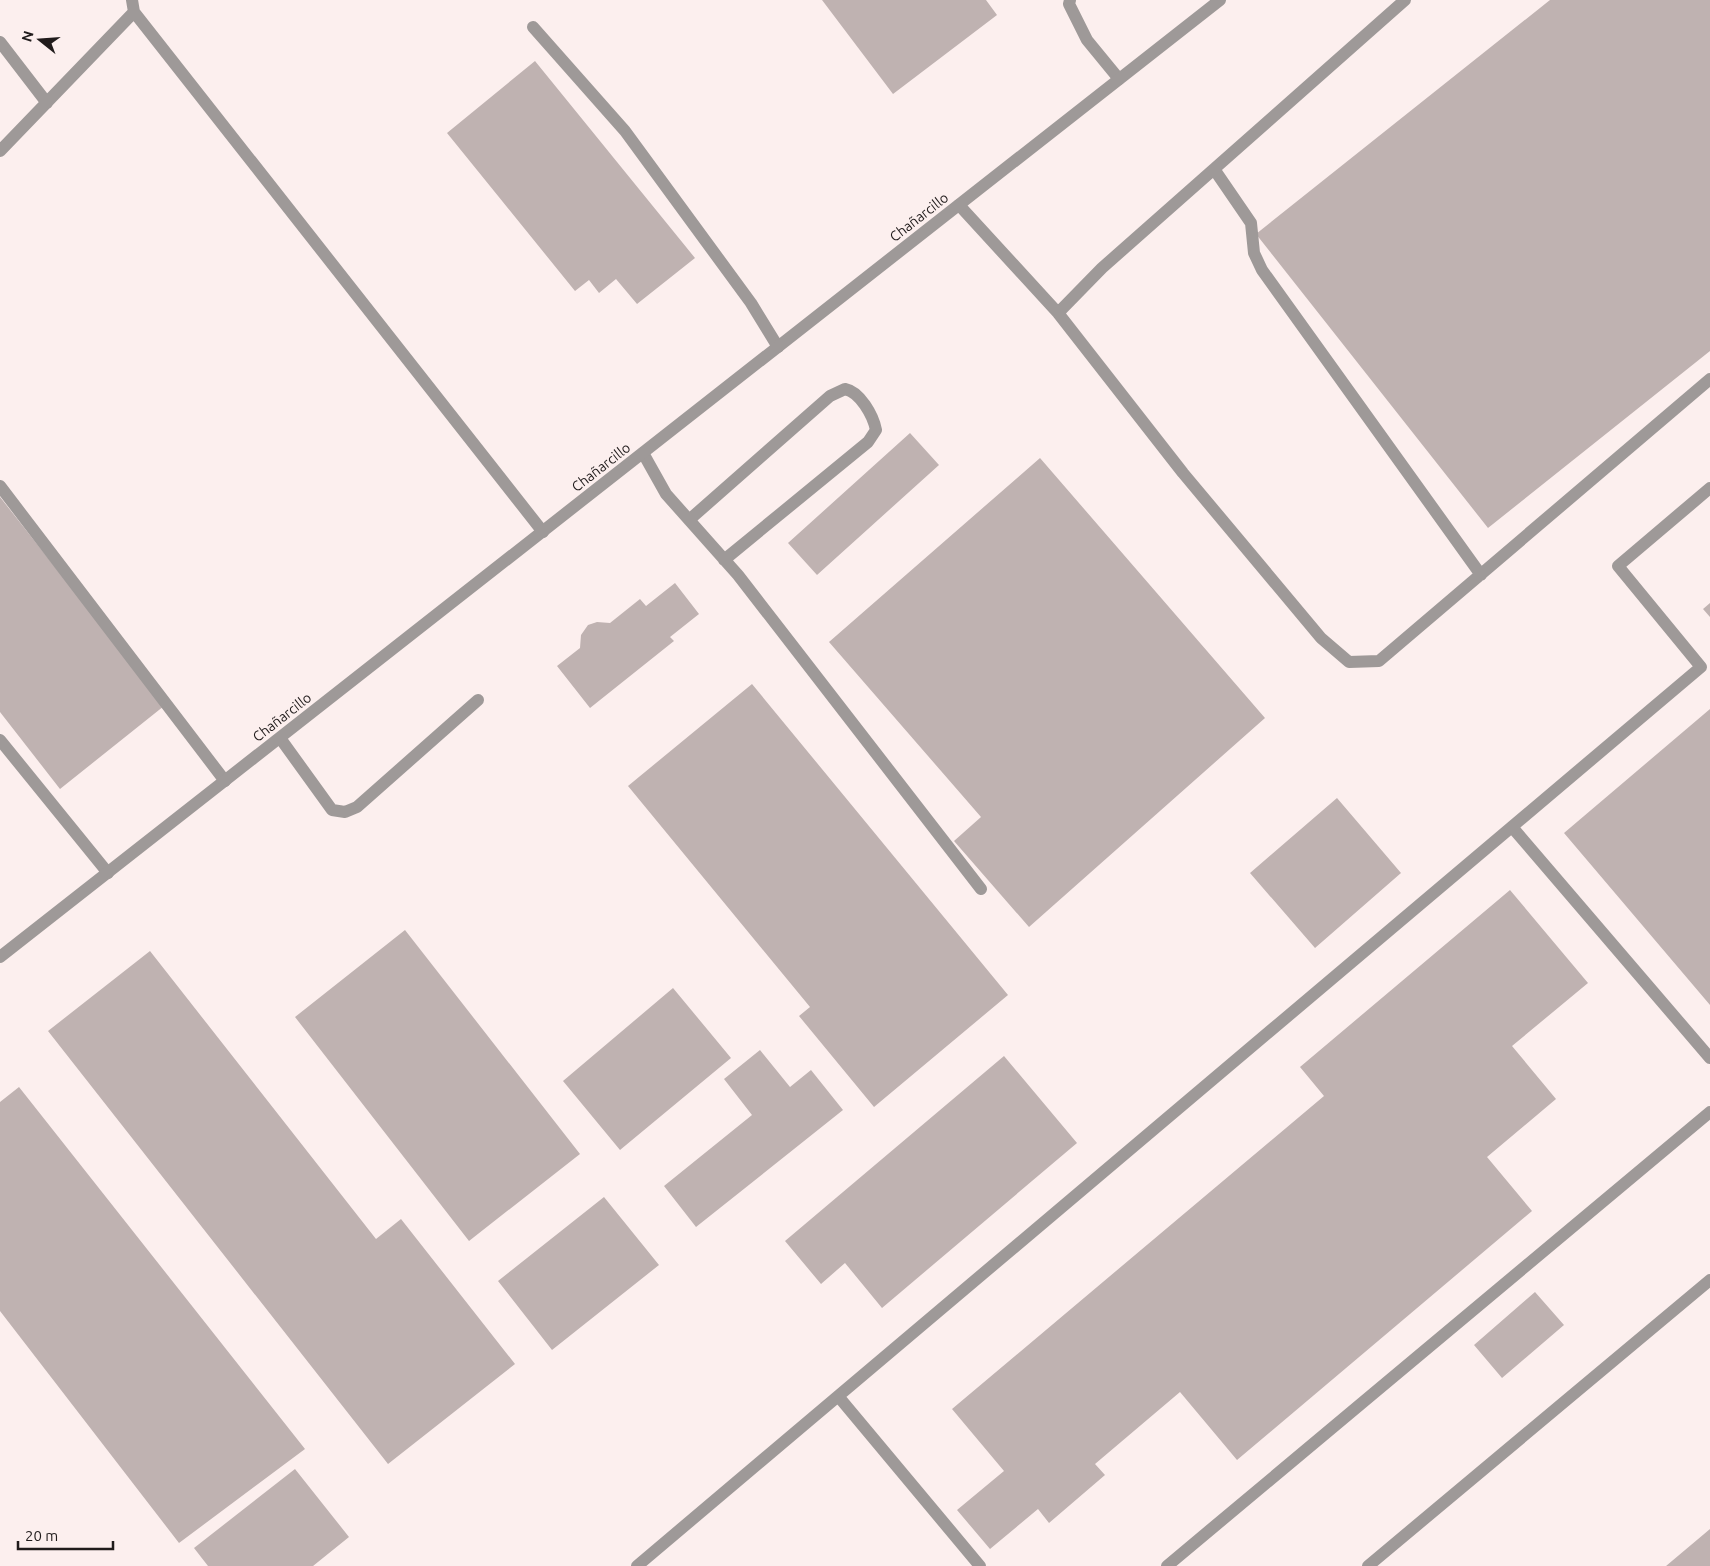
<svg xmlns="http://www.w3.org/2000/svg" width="1710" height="1566" font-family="Ubuntu,sans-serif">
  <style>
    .building { fill: #bfb2b1 }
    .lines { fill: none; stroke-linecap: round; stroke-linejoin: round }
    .service { stroke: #9e9998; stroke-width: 12 }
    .minor { stroke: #9e9998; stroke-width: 12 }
    .labels { text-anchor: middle; stroke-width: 5; stroke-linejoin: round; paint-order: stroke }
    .street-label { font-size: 14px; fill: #201b1b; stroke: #fcefee }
  </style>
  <rect width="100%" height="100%" fill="#fcefee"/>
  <path class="building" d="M822,0H986L997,15L893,94Z
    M1550,0H1710V351L1488,528L1256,234Z
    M535,61L695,258L637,304L616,279L599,293L589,280L575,291L447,133Z
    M910,433L939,465L817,575L788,543Z
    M1040,458L1265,718L1029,927L954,841L981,817L829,642Z
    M0,497L164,706L60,789L0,712Z
    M675,583L699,614L670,637L674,641L590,708L557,666L580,648L581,635L588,625L597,622L610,623L640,599L646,606Z
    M1710,603V617L1703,609Z
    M752,684L1008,995L874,1107L799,1016L810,1007L628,786Z
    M1710,709V1005L1564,833Z
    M1337,798L1401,873L1315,948L1250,873Z
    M1510,890L1588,983L1512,1046L1556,1099L1487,1157L1532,1211L1237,1460L1180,1392L1095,1464L1105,1475L1049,1523L1038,1509L990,1549L957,1510L1004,1471L952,1409L1324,1096L1300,1067Z
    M405,930L580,1154L469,1241L295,1017Z
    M150,951L376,1239L401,1219L515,1364L388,1464L48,1031Z
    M673,988L731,1058L620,1150L563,1081Z
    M760,1050L790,1087L811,1070L843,1110L696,1227L664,1186L752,1115L724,1079Z
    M1004,1056L1077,1143L882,1308L845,1263L821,1284L785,1241Z
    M19,1087L305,1449L179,1543L0,1311V1102Z
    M604,1197L659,1265L552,1350L498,1281Z
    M1535,1292L1564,1325L1502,1378L1474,1345Z
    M295,1469L349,1537L313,1566H208L194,1548Z
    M1710,1529V1566H1666Z"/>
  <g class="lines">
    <path class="service" d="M132,0L134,12L543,532
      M1070,0L1069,4L1087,40L1119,79
      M1405,0L1102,268L1058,313L1183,473L1321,638L1349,662L1379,661L1710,379
      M533,27L625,131L751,303L778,347
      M0,42L47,103
      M0,151L134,12
      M1214,169L1251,223L1254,253L1262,270L1481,575
      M959,205L1058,313
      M643,453L666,494L738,575L981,889
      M0,486L225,781
      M689,520L830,396L845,389C860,392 873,415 876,430L868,442L724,560
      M280,738L332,810L345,812L357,807L478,700
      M0,740L108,873
      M1512,827L1710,1058
      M838,1396L980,1566
      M637,1566L1701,667L1618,566L1710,488
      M1167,1566L1710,1112
      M1368,1566L1710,1280"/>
    <path class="minor" d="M0,957L1220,0"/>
  </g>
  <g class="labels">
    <g class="street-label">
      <text transform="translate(919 217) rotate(-38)" y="5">Chañarcillo</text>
      <text transform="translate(601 467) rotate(-38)" y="5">Chañarcillo</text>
      <text transform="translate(282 717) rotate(-38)" y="5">Chañarcillo</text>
    </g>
  </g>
  <g transform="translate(40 40) rotate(287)" stroke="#fcefee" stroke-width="4" paint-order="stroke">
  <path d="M0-4L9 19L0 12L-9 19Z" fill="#201b1b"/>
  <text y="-8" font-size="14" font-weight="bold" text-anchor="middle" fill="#201b1b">N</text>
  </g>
  <path d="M18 1541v8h95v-8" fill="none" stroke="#201b1b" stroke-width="2.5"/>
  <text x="25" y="1541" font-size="15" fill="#201b1b" stroke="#fcefee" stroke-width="4" paint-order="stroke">20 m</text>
</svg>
